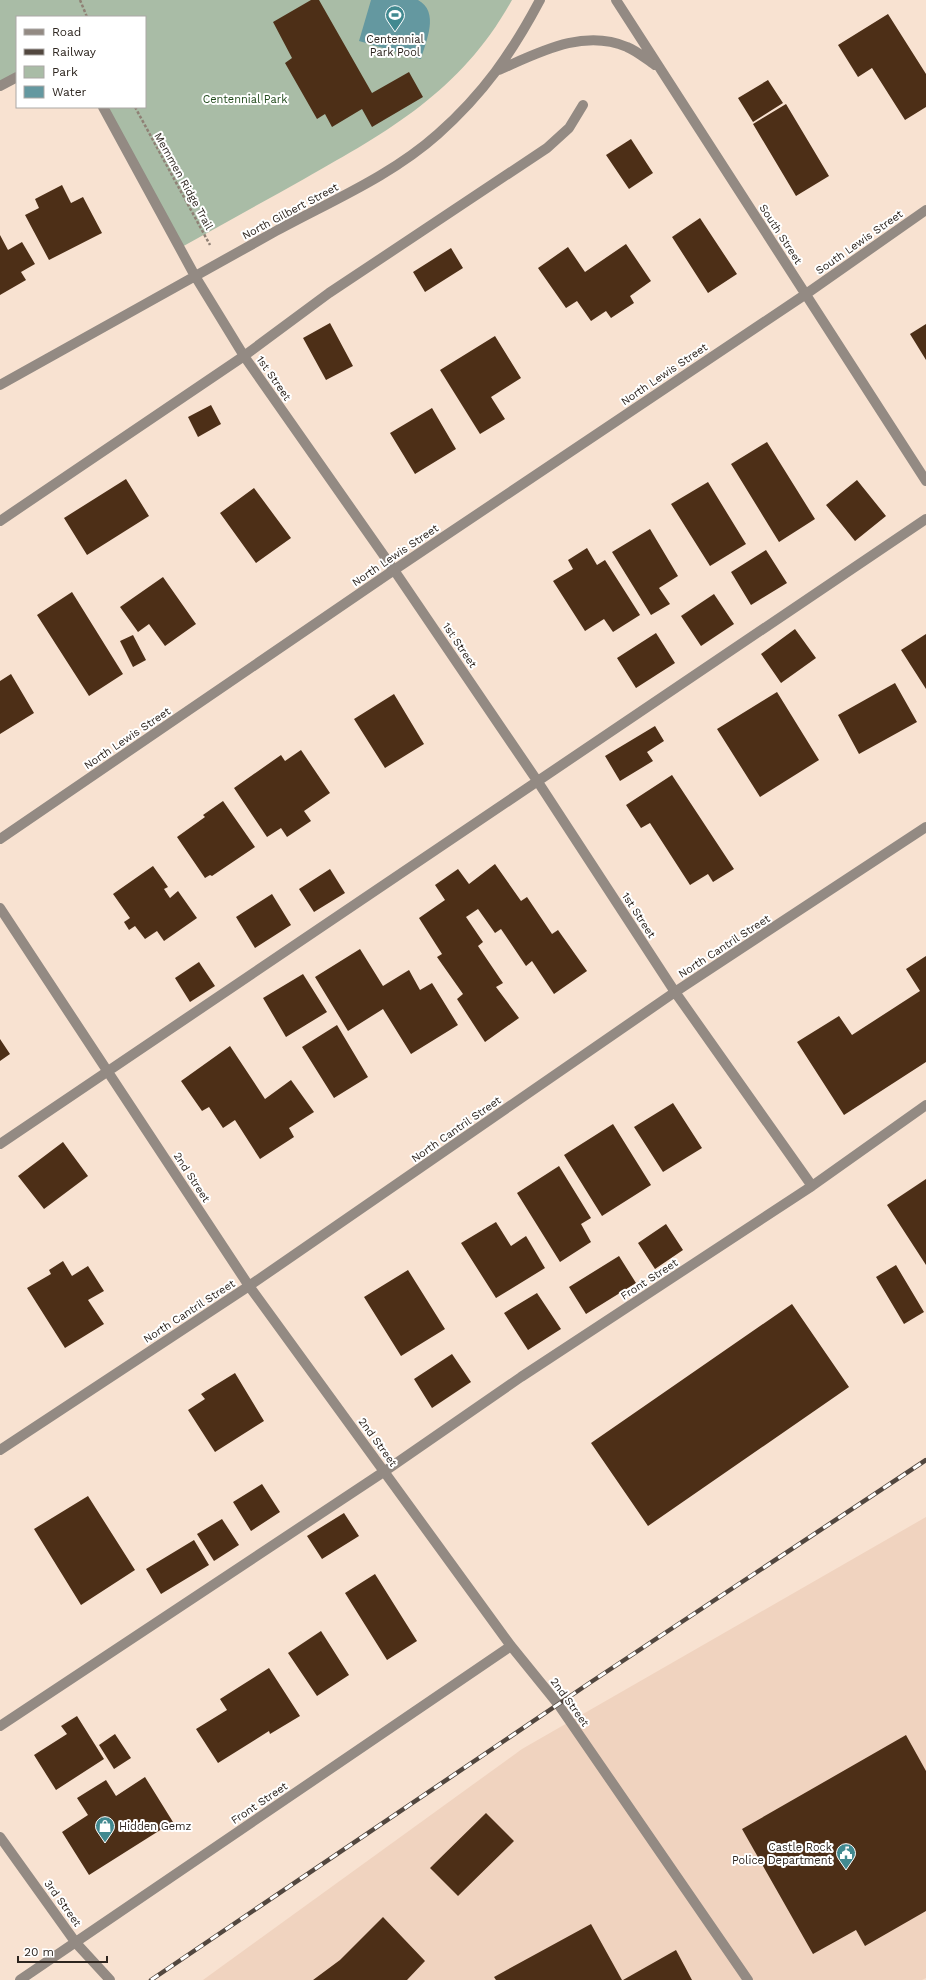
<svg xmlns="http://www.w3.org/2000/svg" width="926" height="1980" font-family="'Work Sans',sans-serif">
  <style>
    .built { fill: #f0d3bf }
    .green { fill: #a9bca6 }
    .water { fill: #6498a0 }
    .building { fill: #4d2f17 }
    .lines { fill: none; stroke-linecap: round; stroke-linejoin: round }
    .path { stroke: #8f8075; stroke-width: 2.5; stroke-dasharray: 3 2; stroke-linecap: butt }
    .minor { stroke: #938a83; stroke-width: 10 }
    .rail-casing { stroke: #52473f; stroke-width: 4.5 }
    .rail { stroke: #fff; stroke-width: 3; stroke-dasharray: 9; stroke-linecap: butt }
    .labels { text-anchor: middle; stroke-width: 4; stroke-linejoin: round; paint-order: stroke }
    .poi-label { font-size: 11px; fill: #2d251f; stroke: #fff }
    .park-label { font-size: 11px; fill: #214a1c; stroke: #fff }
    .street-label { font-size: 11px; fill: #2d251f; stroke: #fff }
  </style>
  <rect width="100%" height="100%" fill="#f8e2d1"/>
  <path class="built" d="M926,1517V1978L922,1980H203L522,1749Z"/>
  <path class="green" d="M0,0H512C462,90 391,130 304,179C263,202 221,225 180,248L103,107H145V17H17V77L0,86Z"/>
  <path class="water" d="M371,0H418C440,12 426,41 421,59L359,41Z"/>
  <path class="building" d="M311,0H319L372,93L409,72L423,97L372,127L362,109L332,127L325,114L317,119L285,63L292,58L273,22Z
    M888,14L926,74V107L905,120L872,68L858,77L838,45Z
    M768,80L783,103L753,122L738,98Z
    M786,104L829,176L796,196L753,124Z
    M631,139L653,173L629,189L606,155Z
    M62,185L71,203L83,197L102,233L49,260L25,215L39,208L35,199Z
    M700,218L737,274L708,293L672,237Z
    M0,235L8,250L22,242L35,264L21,272L26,280L0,295Z
    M626,244L651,281L630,296L634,303L611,318L606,311L591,321L577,301L566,308L538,268L568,247L585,272Z
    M451,248L463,268L425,292L413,272Z
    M330,323L353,366L326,380L303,338Z
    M926,324V360L910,334Z
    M495,336L521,378L491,397L505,419L480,434L440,370Z
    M211,405L221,424L198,437L188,417Z
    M432,408L456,449L415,474L390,433Z
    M767,442L815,519L779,542L731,464Z
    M126,479L149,516L87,555L64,518Z
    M857,480L886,516L855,541L826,505Z
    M708,482L746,544L710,566L671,504Z
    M254,488L291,538L256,563L220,513Z
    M650,529L678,576L659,588L670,604L651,615L612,552Z
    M587,548L597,565L605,560L640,615L613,632L604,619L585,631L553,581L573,569L568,560Z
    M766,550L787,583L751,605L731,572Z
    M163,577L196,624L165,646L149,624L138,632L120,607Z
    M72,592L123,674L89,696L37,615Z
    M714,594L734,624L701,646L681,616Z
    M795,629L816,658L781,683L761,654Z
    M656,633L675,663L636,688L617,658Z
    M926,634V689L901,650Z
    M133,635L146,660L133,667L120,641Z
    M11,674L34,713L0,734V681Z
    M895,683L917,722L859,754L838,715Z
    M777,692L819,760L760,797L717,729Z
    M394,694L424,744L385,768L354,719Z
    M655,726L664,741L647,752L653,761L620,781L605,756Z
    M301,750L330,793L304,811L311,821L287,837L281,828L267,837L234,788L281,755L285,761Z
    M672,775L734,869L713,882L708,874L690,885L650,823L641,828L626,805Z
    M223,801L255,847L212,876L210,875L205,878L177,837L205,817L203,815Z
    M495,864L521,901L527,897L552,934L558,930L587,971L554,994L532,961L526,966L501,929L495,933L478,909L466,917L483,942L478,946L503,983L496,987L519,1018L485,1042L457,999L463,994L437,957L442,954L419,918L445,900L435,885L458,869L469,884Z
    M153,866L168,887L164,889L170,898L178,891L197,918L164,941L157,931L145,939L135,926L129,930L124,922L130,918L113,894Z
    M330,869L345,893L314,912L299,889Z
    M272,894L291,925L255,948L236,917Z
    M360,949L383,986L409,970L420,990L432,983L458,1025L411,1054L383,1009L348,1031L315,977Z
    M926,956V1062L844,1115L797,1042L839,1016L852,1035L920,991L906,969Z
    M199,962L215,986L190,1002L175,978Z
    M303,974L327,1012L286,1037L263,998Z
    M337,1025L368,1077L334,1098L302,1047Z
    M0,1039L10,1054L0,1061Z
    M230,1046L265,1099L291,1080L314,1112L289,1128L294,1137L260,1159L235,1120L223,1128L209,1107L202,1111L181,1081Z
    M673,1103L702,1148L663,1172L634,1127Z
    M613,1124L651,1185L602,1216L564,1155Z
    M63,1142L88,1176L44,1209L18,1176Z
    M559,1166L591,1218L581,1224L591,1242L560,1262L517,1193Z
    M926,1179V1265L887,1205Z
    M496,1222L511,1246L526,1236L545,1268L496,1298L461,1243Z
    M666,1224L683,1250L655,1269L638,1243Z
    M619,1256L636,1283L586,1314L569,1287Z
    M63,1261L72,1276L88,1266L104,1291L88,1300L104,1324L65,1348L27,1288L51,1274L49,1270Z
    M896,1265L924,1312L904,1324L876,1277Z
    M408,1270L445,1329L401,1356L364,1297Z
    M537,1293L561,1329L528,1350L504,1313Z
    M792,1304L849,1387L648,1526L591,1443Z
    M452,1354L471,1382L432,1408L414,1379Z
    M235,1373L264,1421L215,1452L188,1410L205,1399L201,1394Z
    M262,1484L280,1512L251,1531L233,1502Z
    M88,1496L135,1570L81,1605L34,1529Z
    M344,1513L359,1536L322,1559L307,1536Z
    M222,1519L239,1545L214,1561L197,1534Z
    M194,1540L209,1565L161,1594L146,1569Z
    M375,1574L417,1641L387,1660L345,1593Z
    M321,1631L349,1675L317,1696L288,1653Z
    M269,1668L300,1716L270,1734L269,1731L218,1763L196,1729L227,1710L220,1699Z
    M77,1716L104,1759L56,1790L34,1755L67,1734L61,1726Z
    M115,1734L131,1758L114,1769L99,1745Z
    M906,1735L926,1771V1911L865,1946L856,1930L813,1954L742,1829Z
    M145,1777L173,1822L89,1875L62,1832L88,1815L77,1798L106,1780L116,1796Z
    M486,1813L514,1841L458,1896L430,1868Z
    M383,1917L425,1961L407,1980H313L340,1960Z
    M591,1924L622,1980H496L494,1977Z
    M676,1950L692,1980H623Z"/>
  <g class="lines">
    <path class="path" d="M80,0L87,17
      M135,107L210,245"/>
    <path class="minor" d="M616,0L926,481
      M499,70C538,53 583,28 627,47C637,51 646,59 655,65
      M0,86L17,77
      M103,107L195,276L244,356L394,570L538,782L675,992L812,1186
      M0,385C92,334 184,282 276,231C331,201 391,176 438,134C483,94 512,53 540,0
      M0,521L244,356L329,293L547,148L569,128L583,105
      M0,839L394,570L806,294L926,210
      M0,908L249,1286L511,1646L558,1704L748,1980
      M0,1144L926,519
      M0,1450L249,1286L675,992L926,827
      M0,1726L385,1471L521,1377L812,1186L926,1105
      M0,1837L76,1943L110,1980
      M20,1980L511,1646"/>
    <defs>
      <path id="rail" d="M151,1980L591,1682L926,1460"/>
    </defs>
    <use href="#rail" class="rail-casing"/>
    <use href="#rail" class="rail"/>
  </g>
  <defs>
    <symbol id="stadium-pin" viewBox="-11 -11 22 30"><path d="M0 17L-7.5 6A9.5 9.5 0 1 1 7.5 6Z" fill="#418990" stroke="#fff"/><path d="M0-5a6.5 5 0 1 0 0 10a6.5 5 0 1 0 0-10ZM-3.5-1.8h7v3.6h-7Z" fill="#fff"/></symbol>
    <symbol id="shop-pin" viewBox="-11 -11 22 30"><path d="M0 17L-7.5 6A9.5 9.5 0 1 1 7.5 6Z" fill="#418990" stroke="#fff"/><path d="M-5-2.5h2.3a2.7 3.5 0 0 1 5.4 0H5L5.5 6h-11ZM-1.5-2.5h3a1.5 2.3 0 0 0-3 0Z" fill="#fff"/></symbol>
    <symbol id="civic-pin" viewBox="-11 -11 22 30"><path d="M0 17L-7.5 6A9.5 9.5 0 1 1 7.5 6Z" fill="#418990" stroke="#fff"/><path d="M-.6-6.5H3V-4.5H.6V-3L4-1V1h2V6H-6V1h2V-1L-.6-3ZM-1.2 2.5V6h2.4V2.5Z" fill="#fff"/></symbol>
  </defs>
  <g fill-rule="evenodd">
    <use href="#stadium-pin" x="384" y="4" width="22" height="30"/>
    <use href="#shop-pin" x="94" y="1815" width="22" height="30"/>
    <use href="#civic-pin" x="835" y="1842" width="22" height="30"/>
  </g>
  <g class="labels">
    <g class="poi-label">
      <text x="395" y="43">Centennial<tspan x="395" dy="13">Park Pool</tspan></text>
      <text x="119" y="1830" text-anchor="start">Hidden Gemz</text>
      <text x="832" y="1851" text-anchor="end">Castle Rock<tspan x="832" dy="13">Police Department</tspan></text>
    </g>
    <g class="park-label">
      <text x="245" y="103">Centennial Park</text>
    </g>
    <g class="street-label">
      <text transform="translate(184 181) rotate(61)" y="4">Memmen Ridge Trail</text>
      <text transform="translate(290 211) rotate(-28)" y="4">North Gilbert Street</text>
      <text transform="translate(781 234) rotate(57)" y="4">South Street</text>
      <text transform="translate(859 242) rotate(-35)" y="4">South Lewis Street</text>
      <text transform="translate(664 374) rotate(-34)" y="4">North Lewis Street</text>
      <text transform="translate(274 378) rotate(55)" y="4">1st Street</text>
      <text transform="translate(395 555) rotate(-34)" y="4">North Lewis Street</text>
      <text transform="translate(460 645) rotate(56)" y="4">1st Street</text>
      <text transform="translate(127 738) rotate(-34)" y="4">North Lewis Street</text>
      <text transform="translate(639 915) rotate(57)" y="4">1st Street</text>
      <text transform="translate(724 946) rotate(-33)" y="4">North Cantril Street</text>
      <text transform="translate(456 1129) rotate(-35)" y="4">North Cantril Street</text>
      <text transform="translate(192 1177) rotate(57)" y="4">2nd Street</text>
      <text transform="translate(649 1279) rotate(-33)" y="4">Front Street</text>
      <text transform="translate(189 1311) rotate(-33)" y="4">North Cantril Street</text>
      <text transform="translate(378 1442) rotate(54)" y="4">2nd Street</text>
      <text transform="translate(570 1702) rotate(54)" y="4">2nd Street</text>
      <text transform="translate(259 1803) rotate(-34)" y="4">Front Street</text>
      <text transform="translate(63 1903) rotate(54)" y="4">3rd Street</text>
    </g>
  </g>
  <rect x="16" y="16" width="130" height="92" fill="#ffffff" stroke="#aba8a5"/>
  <rect x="24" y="29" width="20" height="6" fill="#938a83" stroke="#aba8a5"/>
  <text x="52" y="36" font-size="12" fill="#2d251f">Road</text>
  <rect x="24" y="49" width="20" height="6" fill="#52473f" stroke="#aba8a5"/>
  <text x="52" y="56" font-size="12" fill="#2d251f">Railway</text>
  <rect x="24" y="66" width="20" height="12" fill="#a9bca6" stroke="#aba8a5"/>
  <text x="52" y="76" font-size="12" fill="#2d251f">Park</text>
  <rect x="24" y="86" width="20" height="12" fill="#6498a0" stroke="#aba8a5"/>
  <text x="52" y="96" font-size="12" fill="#2d251f">Water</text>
  <path d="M18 1956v6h89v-6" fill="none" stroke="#2d251f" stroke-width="2"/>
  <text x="24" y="1956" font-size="12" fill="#2d251f" stroke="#ffffff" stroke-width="3" paint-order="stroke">20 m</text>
</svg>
